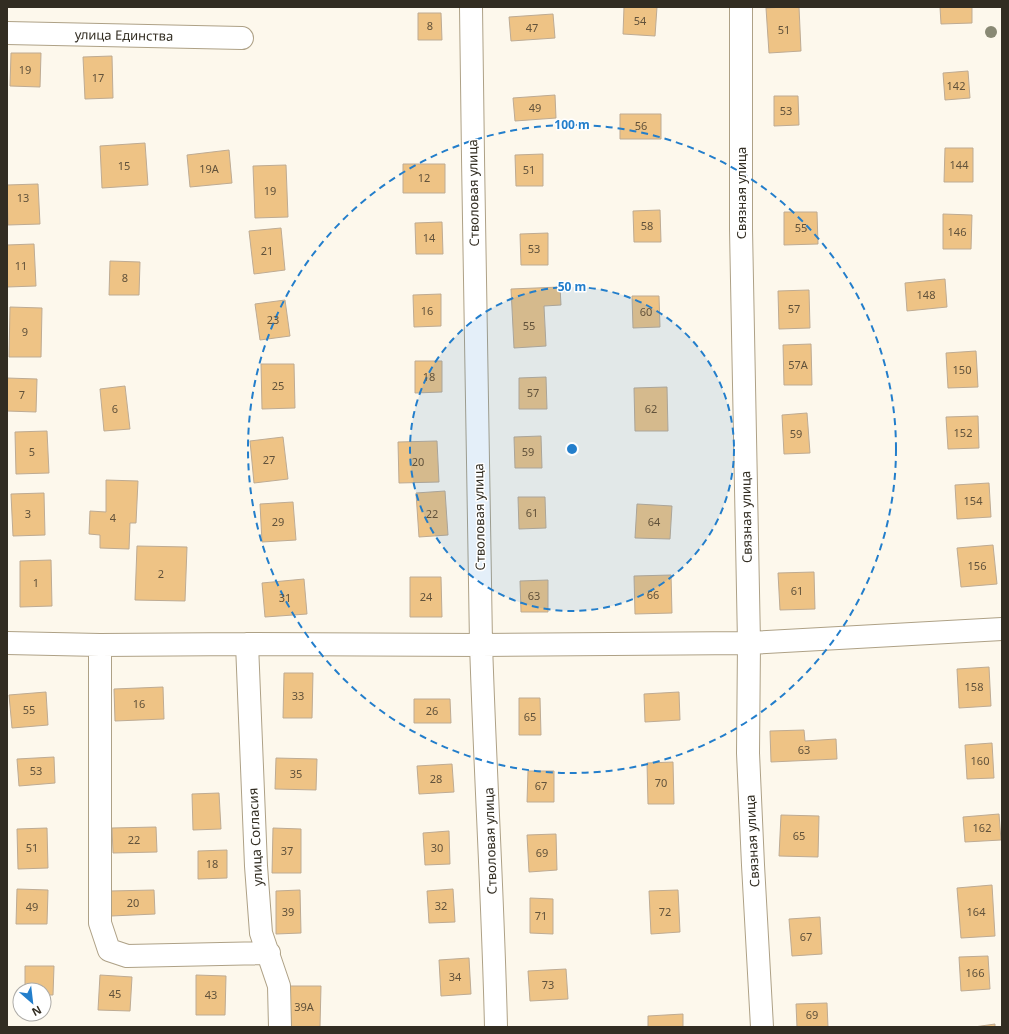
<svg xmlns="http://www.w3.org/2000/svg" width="1009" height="1034" font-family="'Noto Sans',sans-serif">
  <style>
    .building { fill: #eec385; stroke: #beab93 }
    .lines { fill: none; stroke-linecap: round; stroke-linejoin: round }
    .minor-casing { stroke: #aea186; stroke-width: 24 }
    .minor { stroke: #fff; stroke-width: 22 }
    .tree { fill: #898974 }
    .ring { fill: none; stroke: #237ecb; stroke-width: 2; stroke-dasharray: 7 5 }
    .labels { text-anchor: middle; stroke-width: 3; stroke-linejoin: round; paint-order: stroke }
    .number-label { font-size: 11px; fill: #61523b }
    .street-label { font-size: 13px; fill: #322d22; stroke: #fff }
    .centre { fill: #237ecb; stroke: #fff; stroke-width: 2 }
    .ring-label { font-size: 12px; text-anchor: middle; font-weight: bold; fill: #237ecb; stroke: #fff; stroke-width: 3; stroke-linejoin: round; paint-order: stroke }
  </style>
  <rect width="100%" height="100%" fill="#fdf8ec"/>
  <path class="building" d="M624,7H657L655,36L623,34Z
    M785,7H799L801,51L769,53L766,8Z
    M940,7H972V23L941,24Z
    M418,13H441L442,40H418Z
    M553,14L555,38L511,41L509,17Z
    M11,53H41L40,87L10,86Z
    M112,56L113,98L85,99L83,57Z
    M968,71L970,98L945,100L943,73Z
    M555,95L556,118L515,121L513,98Z
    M774,96H798L799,125L774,126Z
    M620,114H661V139H620Z
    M145,143L148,185L102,188L100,146Z
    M945,148H973V182H944Z
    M229,150L232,183L190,187L187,155Z
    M543,154V186H516L515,155Z
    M403,164H445V193H403Z
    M286,165L288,217L255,218L253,166Z
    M38,184L40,224L8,225L7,185Z
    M660,210L661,242H634L633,211Z
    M784,212H817L818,244L784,245Z
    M943,214L972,215L971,249H943Z
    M442,222L443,254H416L415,223Z
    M281,228L285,270L254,274L249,231Z
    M548,233V265H521L520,234Z
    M34,244L36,286L7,287V245Z
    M110,261L140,262L139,295H109Z
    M945,279L947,307L907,311L905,283Z
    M560,287L561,305L544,306L546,346L514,348L511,289Z
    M809,290L810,328L779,329L778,291Z
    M441,294V326L414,327L413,295Z
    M632,296H659L660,327L633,328Z
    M285,300L290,336L260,340L255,304Z
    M10,307L42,308L41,357H9Z
    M811,344L812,385H784L783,345Z
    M976,351L978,387L948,388L946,353Z
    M415,361H442V392L415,393Z
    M261,364H294L295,408L262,409Z
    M546,377L547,409H519V378Z
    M7,378L37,379L36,412L7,411Z
    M125,386L130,429L104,431L100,389Z
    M667,387L668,431H635L634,388Z
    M807,413L810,453L784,454L782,415Z
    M978,416L979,448L948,449L946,417Z
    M47,431L49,473L16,474L15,432Z
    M541,436L542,468H515L514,437Z
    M283,437L288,479L254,483L250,441Z
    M437,441L439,482L399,483L398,442Z
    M106,480L138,481L136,523H130L129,549L100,548V535L89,534L90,511L106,512Z
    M989,483L991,517L957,519L955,485Z
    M445,491L448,535L419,537L416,493Z
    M44,493L45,535L13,536L11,494Z
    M518,497H545L546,528L519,529Z
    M293,502L296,540L262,542L260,504Z
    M637,504L672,506L670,539L635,538Z
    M993,545L997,584L961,587L957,548Z
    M137,546L187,547L185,601L135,600Z
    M51,560L52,606L20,607V561Z
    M814,572L815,609L780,610L778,573Z
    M671,575L672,613L635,614L634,576Z
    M410,577H441L442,617H410Z
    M304,579L307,614L265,617L262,583Z
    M548,580V612H521L520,581Z
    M989,667L991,706L959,708L957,669Z
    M284,673H313L312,718H283Z
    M163,687L164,719L115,721L114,689Z
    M46,692L48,725L12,728L9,695Z
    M679,692L680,720L645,722L644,694Z
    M519,698H540L541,735H519Z
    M414,699H450L451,723H414Z
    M804,730L805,741L836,739L837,759L771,762L770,731Z
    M992,743L994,778L967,779L965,745Z
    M54,757L55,783L19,786L17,759Z
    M276,758L317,759L316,790L275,789Z
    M673,762L674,804H648L647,763Z
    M452,764L454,792L419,794L417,766Z
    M528,771H554V802H527Z
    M219,793L221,829L193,830L192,794Z
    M999,814L1001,840L965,842L963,817Z
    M781,815L819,816L818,857L779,856Z
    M156,827L157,852L113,853L112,828Z
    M47,828L48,868L18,869L17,829Z
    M273,828L301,829V873H272Z
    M449,831L450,864L425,865L423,833Z
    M556,834L557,870L529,872L527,835Z
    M227,850V878L198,879V851Z
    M992,885L995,936L961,938L957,888Z
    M17,889L48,890L47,924H16Z
    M453,889L455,922L429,923L427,891Z
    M154,890L155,914L111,916L110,891Z
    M300,890L301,933L276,934V891Z
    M678,890L680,932L651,934L649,891Z
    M530,898L553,899V934L530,933Z
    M820,917L822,954L792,956L789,919Z
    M988,956L990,989L961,991L959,957Z
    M469,958L471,994L441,996L439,960Z
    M25,966H54L53,995H44V990H25Z
    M566,969L568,999L530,1001L528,971Z
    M100,975L132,977L130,1011L98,1010Z
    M196,975L226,976L225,1015H196Z
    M289,986H321L320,1027H288Z
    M827,1003L828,1027H797L796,1004Z
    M683,1014V1027H648V1016Z
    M995,1024V1027H974Z"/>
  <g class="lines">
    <defs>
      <path id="minor" d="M471,7C474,219 476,431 481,643C485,771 493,899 496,1027
        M741,7V229L749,643L748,753L753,865L762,1027
        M7,33L242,38
        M7,643L100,645L247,644L481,645L749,643L1002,629
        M247,644L256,866L261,933L279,986L280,1027
        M100,645V923L109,950L127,956L269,953"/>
    </defs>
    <use href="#minor" class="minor-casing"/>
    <use href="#minor" class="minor"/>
  </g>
  <circle class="tree" cx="991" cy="32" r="6"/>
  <circle cx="572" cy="449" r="162" fill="#237ecb" fill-opacity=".12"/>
  <g class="ring">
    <circle cx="572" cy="449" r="162"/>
    <circle cx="572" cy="449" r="324"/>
  </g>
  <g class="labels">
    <g class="number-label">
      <text x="640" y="25">54</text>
      <text x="430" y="30">8</text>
      <text x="532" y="32">47</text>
      <text x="784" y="34">51</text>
      <text x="25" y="74">19</text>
      <text x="98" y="82">17</text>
      <text x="956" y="90">142</text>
      <text x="535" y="112">49</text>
      <text x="786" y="115">53</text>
      <text x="641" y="130">56</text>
      <text x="959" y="169">144</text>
      <text x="124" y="170">15</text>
      <text x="209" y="173">19А</text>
      <text x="529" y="174">51</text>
      <text x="424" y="182">12</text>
      <text x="270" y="195">19</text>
      <text x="23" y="202">13</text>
      <text x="647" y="230">58</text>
      <text x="801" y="232">55</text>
      <text x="957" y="236">146</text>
      <text x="429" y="242">14</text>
      <text x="534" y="253">53</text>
      <text x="267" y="255">21</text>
      <text x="21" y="270">11</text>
      <text x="125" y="282">8</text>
      <text x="926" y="299">148</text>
      <text x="794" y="313">57</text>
      <text x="427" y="315">16</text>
      <text x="646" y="316">60</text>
      <text x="273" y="324">23</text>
      <text x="529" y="330">55</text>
      <text x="25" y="336">9</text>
      <text x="798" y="369">57А</text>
      <text x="962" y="374">150</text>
      <text x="429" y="381">18</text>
      <text x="278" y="390">25</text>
      <text x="533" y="397">57</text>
      <text x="22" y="399">7</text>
      <text x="115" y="413">6</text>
      <text x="651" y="413">62</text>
      <text x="963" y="437">152</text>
      <text x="796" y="438">59</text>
      <text x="32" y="456">5</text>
      <text x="528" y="456">59</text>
      <text x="269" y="464">27</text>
      <text x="418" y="466">20</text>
      <text x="973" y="505">154</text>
      <text x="532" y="517">61</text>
      <text x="28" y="518">3</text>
      <text x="432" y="518">22</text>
      <text x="113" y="522">4</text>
      <text x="278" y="526">29</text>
      <text x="654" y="526">64</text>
      <text x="977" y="570">156</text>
      <text x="161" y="578">2</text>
      <text x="36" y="587">1</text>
      <text x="797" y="595">61</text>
      <text x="653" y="599">66</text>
      <text x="534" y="600">63</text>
      <text x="426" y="601">24</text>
      <text x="285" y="602">31</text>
      <text x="974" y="691">158</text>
      <text x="298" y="700">33</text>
      <text x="139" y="708">16</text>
      <text x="29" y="714">55</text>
      <text x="432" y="715">26</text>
      <text x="530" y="721">65</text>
      <text x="804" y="754">63</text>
      <text x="980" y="765">160</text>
      <text x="36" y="775">53</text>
      <text x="296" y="778">35</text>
      <text x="436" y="783">28</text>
      <text x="661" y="787">70</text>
      <text x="541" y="790">67</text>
      <text x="982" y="832">162</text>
      <text x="799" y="840">65</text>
      <text x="134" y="844">22</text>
      <text x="32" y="852">51</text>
      <text x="437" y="852">30</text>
      <text x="287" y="855">37</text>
      <text x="542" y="857">69</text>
      <text x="212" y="868">18</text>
      <text x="133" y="907">20</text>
      <text x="441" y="910">32</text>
      <text x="32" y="911">49</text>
      <text x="288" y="916">39</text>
      <text x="665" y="916">72</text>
      <text x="976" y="916">164</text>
      <text x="541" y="920">71</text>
      <text x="806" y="941">67</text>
      <text x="975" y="977">166</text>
      <text x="455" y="981">34</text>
      <text x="548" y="989">73</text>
      <text x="115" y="998">45</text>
      <text x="211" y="999">43</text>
      <text x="304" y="1011">39А</text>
      <text x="812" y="1019">69</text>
    </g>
    <g class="street-label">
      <text transform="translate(124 35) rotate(1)" y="5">улица Единства</text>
      <text transform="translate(473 193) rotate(-91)" y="5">Стволовая улица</text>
      <text transform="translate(741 193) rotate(-90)" y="5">Связная улица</text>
      <text transform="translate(479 517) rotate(-91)" y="5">Стволовая улица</text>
      <text transform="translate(746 517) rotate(-91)" y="5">Связная улица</text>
      <text transform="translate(255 837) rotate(-93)" y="5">улица Согласия</text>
      <text transform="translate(490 841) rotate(-92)" y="5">Стволовая улица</text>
      <text transform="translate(752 841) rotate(-93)" y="5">Связная улица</text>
    </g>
  </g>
  <circle cx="572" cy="449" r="6" class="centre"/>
  <g class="ring-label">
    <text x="572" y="129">100 m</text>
    <text x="572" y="291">50 m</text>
  </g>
  <rect width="1009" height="1034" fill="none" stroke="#322d22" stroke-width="16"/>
  <g transform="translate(32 1002) rotate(152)"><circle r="19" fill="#ffffff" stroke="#adaba7"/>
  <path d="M0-3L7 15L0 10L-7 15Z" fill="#237ecb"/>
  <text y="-6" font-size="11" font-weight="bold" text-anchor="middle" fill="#322d22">N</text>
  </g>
</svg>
